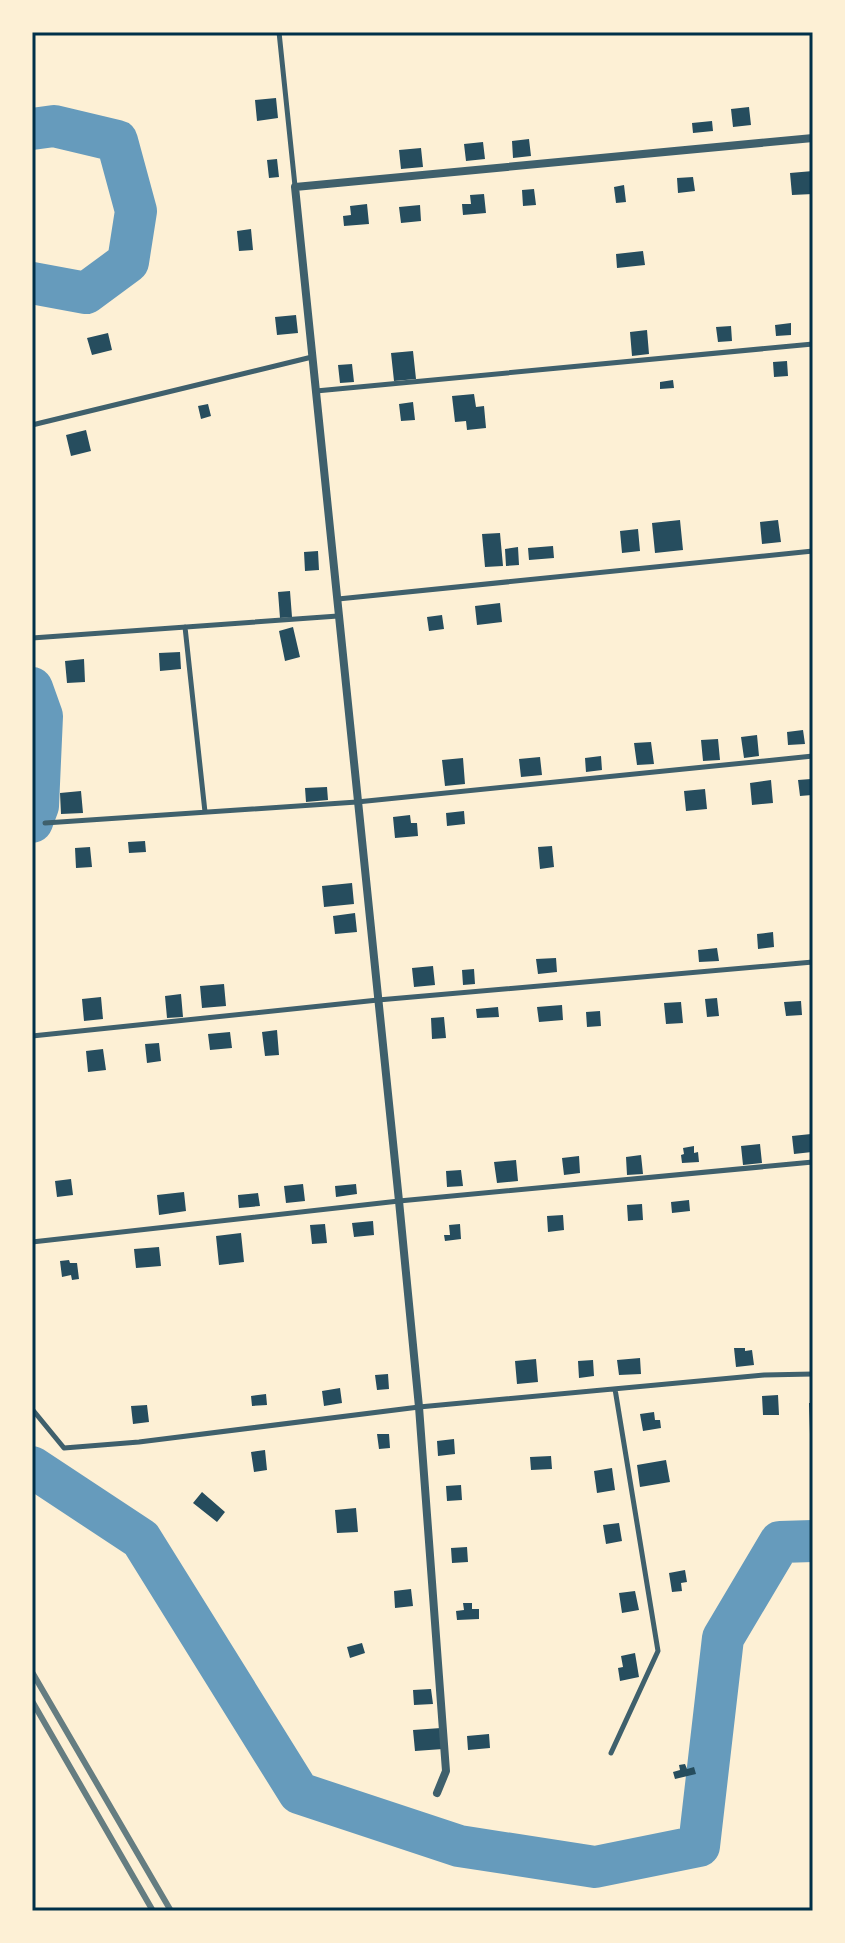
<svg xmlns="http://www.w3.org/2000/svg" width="845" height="1943" font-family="'Alegreya Sans',sans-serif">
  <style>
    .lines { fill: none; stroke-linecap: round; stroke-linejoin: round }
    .river { stroke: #669bbc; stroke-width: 42 }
    .building { fill: #264d5e }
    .service { stroke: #3f606c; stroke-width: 5 }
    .minor { stroke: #3f606c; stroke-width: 8 }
    .rail { stroke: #657d81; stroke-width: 6 }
    .neatline { fill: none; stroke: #003049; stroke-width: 3 }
  </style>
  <rect width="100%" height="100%" fill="#fdf0d5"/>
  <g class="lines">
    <path class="river" d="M32,129L54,126L117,141L136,211L128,262L86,293L32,283
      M32,688L42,716L38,806L32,822
      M32,1467L141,1539L299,1793L459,1846L595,1867L699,1846L723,1638L780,1542L813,1541"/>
  </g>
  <path class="building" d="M276,98L278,118L257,121L255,100Z
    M749,107L751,125L733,127L731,109Z
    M712,121L713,131L693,133L692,123Z
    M529,139L531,156L513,158L512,141Z
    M483,142L485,159L466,161L464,144Z
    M421,148L423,167L401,169L399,150Z
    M277,159L279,177L269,178L267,160Z
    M813,171V194L792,195L790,173Z
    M693,177L695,191L678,193L677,178Z
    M624,185L626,202L616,203L614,187Z
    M534,189L536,205L523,206L522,190Z
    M484,194L486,213L463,215L462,204H471L470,195Z
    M367,204L369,224L344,226L343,216L351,215L350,206Z
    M420,205L421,221L401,223L399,207Z
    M251,229L253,250L239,251L237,231Z
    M643,251L645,265L617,268L616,254Z
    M296,315L298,333L277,335L275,317Z
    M791,323V335L776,336L775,325Z
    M731,326L732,341L718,342L716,327Z
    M647,330L649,354L632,356L630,332Z
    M108,333L112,350L92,355L87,338Z
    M413,351L416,379L394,381L391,353Z
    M787,361L788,376L774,377L773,362Z
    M352,364L354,382L340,383L338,365Z
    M673,380L674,388L660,389V382Z
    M474,394L476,407L484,406L486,428L467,430L466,421L455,422L452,396Z
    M413,402L415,420L401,421L399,404Z
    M208,404L211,416L201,419L198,406Z
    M86,430L91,451L71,456L66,435Z
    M680,520L683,550L655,553L652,523Z
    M778,520L781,542L762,544L760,522Z
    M638,529L640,551L622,553L620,531Z
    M500,533L503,566L485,567L482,534Z
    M553,546L554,558L529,560L528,548Z
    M518,547L519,565L506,566L505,549Z
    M318,551L319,570L305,571L304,552Z
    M290,591L292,617L280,618L278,592Z
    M500,603L502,622L477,625L475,606Z
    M442,615L444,629L429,631L427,617Z
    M293,627L300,657L285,661L279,631Z
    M180,652L181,669L160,671L159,653Z
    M84,659L85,682L67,683L65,661Z
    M803,730L805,744L788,745L787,732Z
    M757,735L759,756L744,758L741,737Z
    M718,739L720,760L703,761L701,740Z
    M651,742L654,764L637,765L634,743Z
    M601,756L602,770L586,772L585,758Z
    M540,757L542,775L521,777L519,759Z
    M463,758L465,784L445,786L442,760Z
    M811,779L812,795L800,796L798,780Z
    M771,780L773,803L752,805L750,783Z
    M327,787L328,800L306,802L305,788Z
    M705,789L707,809L686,811L684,791Z
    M81,791L83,813L61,814L60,793Z
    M464,811L465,824L447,826L446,813Z
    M410,815L411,823H417L418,836L395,838L393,817Z
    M145,841L146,852L129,853L128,842Z
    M552,846L554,867L540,869L538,847Z
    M90,847L92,867L76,868L75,848Z
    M352,883L354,904L324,907L322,886Z
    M355,913L357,932L335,934L333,916Z
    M773,932L774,947L758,949L757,934Z
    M717,948L719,961L699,962L698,950Z
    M556,958L557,972L538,974L536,959Z
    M433,966L435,985L414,987L412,968Z
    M474,969L475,984L463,985L462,970Z
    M224,984L226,1006L202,1008L200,986Z
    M181,994L183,1017L167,1018L165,996Z
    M101,997L103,1019L84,1021L82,999Z
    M717,998L719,1016L707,1017L705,999Z
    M801,1001L802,1015L786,1016L784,1002Z
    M681,1002L683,1023L666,1024L664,1003Z
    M562,1005L563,1020L539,1022L537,1007Z
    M498,1007L499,1017L477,1018L476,1009Z
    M600,1011L601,1026L587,1027L586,1012Z
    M444,1017L446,1038L432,1039L431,1018Z
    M277,1030L279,1055L265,1056L262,1032Z
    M230,1032L232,1048L210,1050L208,1034Z
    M159,1043L161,1061L147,1063L145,1044Z
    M103,1049L106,1070L88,1072L86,1051Z
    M811,1134L812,1152L794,1154L792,1136Z
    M760,1144L762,1163L743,1165L741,1146Z
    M694,1146V1153L698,1152L699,1162L682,1163L681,1155L684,1154L683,1148Z
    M641,1155L643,1174L627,1175L626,1157Z
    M579,1156L580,1173L564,1175L562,1158Z
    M516,1160L518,1181L497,1183L494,1162Z
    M461,1170L463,1186L447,1187L446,1171Z
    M71,1179L73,1195L57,1197L55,1181Z
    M303,1184L305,1201L286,1203L284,1186Z
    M356,1184L357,1194L336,1197L335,1186Z
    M184,1192L186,1211L159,1215L157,1195Z
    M258,1193L260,1206L239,1208L238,1195Z
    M689,1200L690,1211L672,1213L671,1202Z
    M642,1204L643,1220L628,1221L627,1205Z
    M563,1215L564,1230L548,1232L547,1216Z
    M373,1221L374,1235L354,1237L352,1223Z
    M325,1224L327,1243L312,1244L310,1225Z
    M460,1224L461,1239L445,1241L444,1235H450L449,1225Z
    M241,1233L244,1262L219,1265L216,1236Z
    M159,1247L161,1266L136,1268L134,1249Z
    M69,1260L70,1263H77L79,1279L72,1280L71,1275L62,1277L60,1261Z
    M734,1348H745V1351L752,1350L754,1365L736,1367Z
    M640,1358L641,1374L619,1375L617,1360Z
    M536,1359L538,1382L517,1384L515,1361Z
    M593,1360L594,1376L579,1378L578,1361Z
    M388,1374L389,1389L377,1390L375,1375Z
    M340,1388L342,1403L324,1406L322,1391Z
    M266,1394L267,1405L252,1406L251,1396Z
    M778,1395L779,1415H763L762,1396Z
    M809,1403H813V1434H810Z
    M147,1405L149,1422L133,1424L131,1406Z
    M654,1412L655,1420H660L661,1428L643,1431L640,1414Z
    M377,1434H389L390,1448L379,1449Z
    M454,1439L455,1454L438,1456L437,1441Z
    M265,1450L267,1470L254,1472L251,1452Z
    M551,1456L552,1469L531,1470L530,1457Z
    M666,1460L670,1482L640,1487L637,1465Z
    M612,1468L615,1490L597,1493L594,1471Z
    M461,1485L462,1500L447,1501L446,1486Z
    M202,1492L225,1512L217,1522L193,1503Z
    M356,1508L358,1532L337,1533L335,1510Z
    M619,1523L622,1541L606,1544L603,1525Z
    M467,1547L468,1562L452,1563L451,1548Z
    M685,1570L687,1582L681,1583L682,1591L672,1592L669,1573Z
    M411,1589L413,1606L395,1608L394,1591Z
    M635,1591L639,1610L622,1613L619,1593Z
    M463,1603H472V1609H479V1619L457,1620L456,1611L464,1610Z
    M362,1643L365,1653L350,1658L347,1647Z
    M635,1653L639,1677L620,1681L618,1668L623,1667L621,1656Z
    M431,1689L433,1704L414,1705L413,1690Z
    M441,1728L443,1749L415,1751L413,1730Z
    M489,1734L490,1748L468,1750L467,1736Z
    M685,1764L687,1769L694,1767L696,1774L675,1779L673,1772L680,1770L679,1765Z"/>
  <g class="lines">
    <path class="service" d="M279,32L295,186
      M316,391L813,344
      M32,425L312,357
      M338,599L813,551
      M185,627L205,812
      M32,638L338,616
      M45,823L357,802L813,756
      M32,1036L378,1000L813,962
      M32,1242L399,1201L813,1162
      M32,1409L64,1448L139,1442L419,1407L764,1375L813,1374
      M611,1753L658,1651L615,1389"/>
    <path class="minor" d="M437,1793L446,1771L419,1407L399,1201L295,187L813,138"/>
    <path class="rail" d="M32,1672L171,1911
      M32,1701L153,1911"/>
  </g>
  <rect width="845" height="1943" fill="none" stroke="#fdf0d5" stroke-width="68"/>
  <rect x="34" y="34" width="777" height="1875" class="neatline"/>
</svg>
